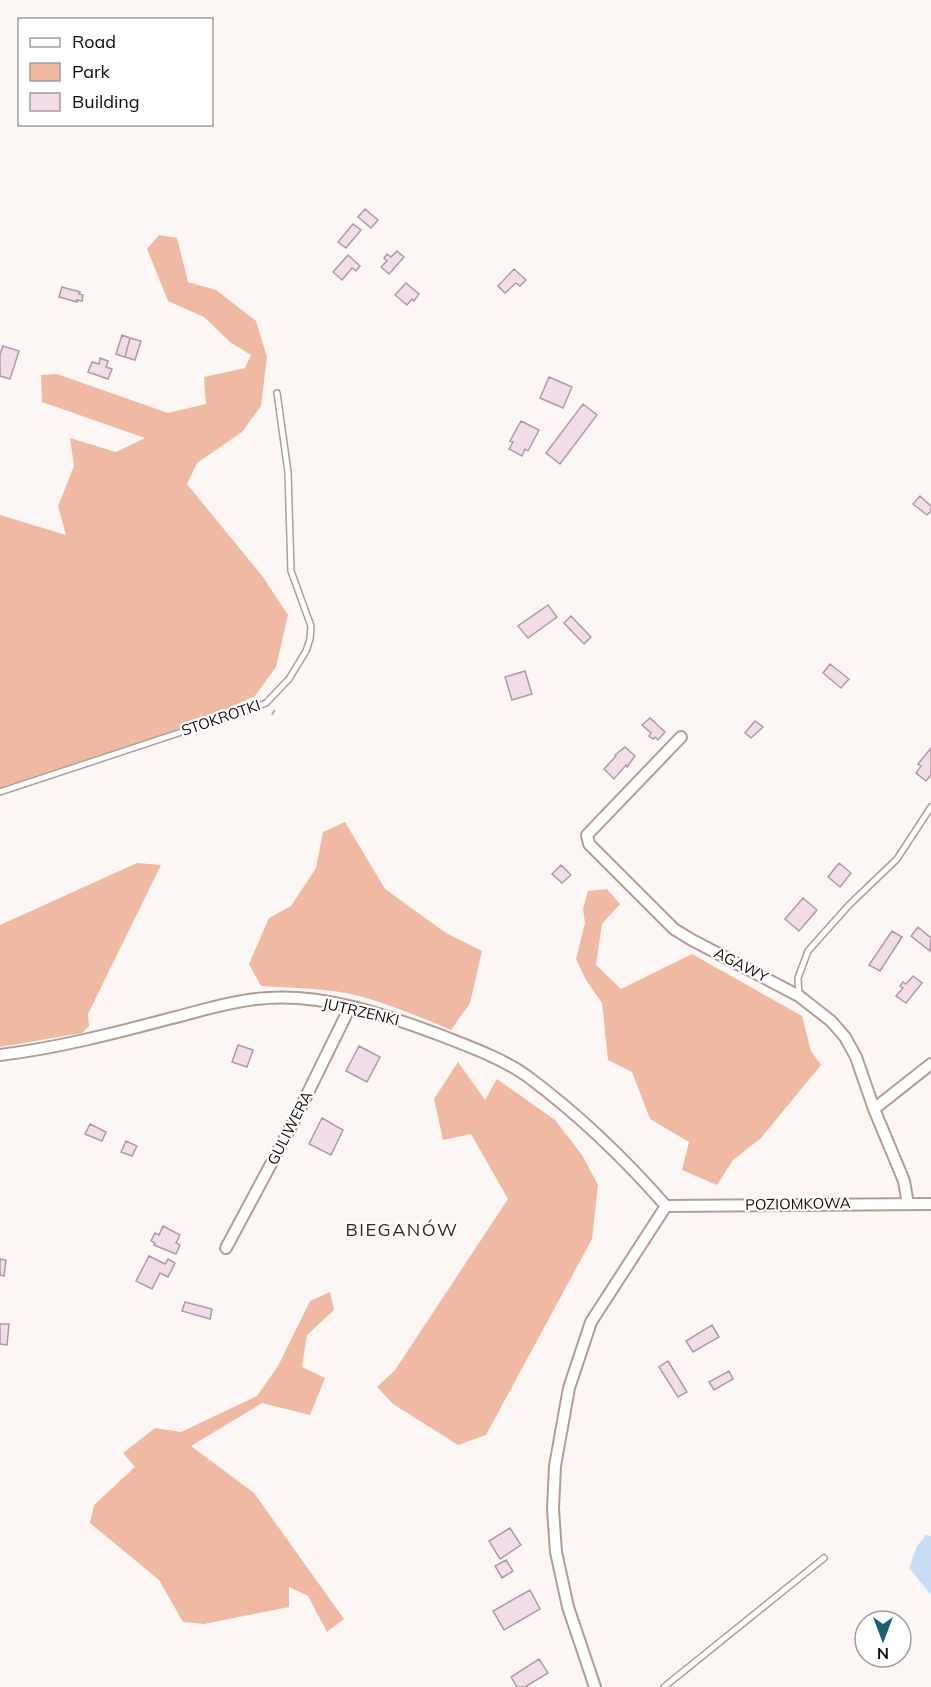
<svg xmlns="http://www.w3.org/2000/svg" width="931" height="1687" font-family="Mulish,sans-serif">
  <style>
    .green { fill: #f0b9a3 }
    .water { fill: #c9ddf7 }
    .building { fill: #f2dce7; stroke: #ae9aa4; stroke-width: 1.5 }
    .lines { fill: none; stroke-linecap: round; stroke-linejoin: round }
    .lane-casing { stroke: #b29d95; stroke-width: 8 }
    .street-casing { stroke: #b29d95; stroke-width: 14 }
    .path { stroke: #b3adab; stroke-width: 2; stroke-dasharray: 6 3; stroke-linecap: butt }
    .lane { stroke: #fff; stroke-width: 5 }
    .street { stroke: #fff; stroke-width: 10 }
    .labels { text-anchor: middle; stroke-width: 4.5; stroke-linejoin: round; paint-order: stroke }
    .street-label { font-size: 15px; fill: #130c09; stroke: #fff }
    .quarter-label { font-size: 18px; letter-spacing: 1.5px; fill: #35251e; stroke: #fff }
  </style>
  <rect width="100%" height="100%" fill="#fcf7f5"/>
  <path class="green" d="M159,235L177,238L188,282L216,290L256,321L267,357L261,406L242,432L197,463L187,484L263,577L288,615L276,667L255,696L197,723L0,788V515L66,535L58,506L74,466L70,438L116,452L145,438L42,402L41,375L57,374L168,413L206,404L204,377L245,368L251,355L230,342L204,317L168,301L147,249Z
    M345,822L385,889L446,933L482,951L470,1003L451,1030C421,1017 391,1005 359,996C327,988 293,988 261,986L249,964L269,918L291,906L316,868L323,832Z
    M137,863L161,865L88,1014L89,1026L82,1033L0,1047V925Z
    M607,889L620,904L602,924L596,965L621,989L692,954L802,1016L811,1051L821,1065L761,1138L733,1160L717,1185L682,1170L689,1142L650,1119L632,1072L608,1060L602,1003L586,980L576,959L585,923L583,909L588,891Z
    M458,1062L485,1100L497,1079L555,1120L582,1155L598,1185L592,1239L486,1435L458,1445L393,1404L377,1387L395,1370L508,1199L471,1134L443,1140L434,1099Z
    M330,1292L334,1310L307,1335L302,1367L325,1378L310,1415L262,1403L191,1446L254,1493L344,1619L327,1632L308,1596L289,1587V1607L204,1624L183,1622L159,1580L90,1523L94,1505L135,1467L123,1453L155,1428L181,1432L257,1396L278,1366L310,1301Z"/>
  <path class="water" d="M926,1535L931,1536V1595L909,1568L917,1546Z"/>
  <path class="building" d="M365,209L378,220L371,228L358,217Z
    M353,224L361,230L346,248L338,242Z
    M397,251L404,257L389,274L381,267L387,261L384,258L387,254L391,257Z
    M348,255L360,266L356,271L352,268L342,280L333,272Z
    M514,269L526,280L520,286L516,283L505,293L498,286Z
    M406,283L419,294L414,301L412,299L407,305L395,295Z
    M62,287L80,292L79,294L83,295L82,301L77,300V302L59,297Z
    M122,335L130,338L125,357L116,354Z
    M130,338L141,341L135,360L125,357Z
    M3,346L19,351L10,379L0,376V354Z
    M100,358L108,361L106,367L112,369L108,379L88,372L92,362L99,364Z
    M549,377L572,387L563,408L540,398Z
    M583,404L597,415L560,464L546,453Z
    M521,421L539,430L528,451L525,449L522,456L509,449L513,442L510,441Z
    M920,496L931,506V511L927,515L913,504Z
    M548,605L557,617L528,638L518,626Z
    M571,616L591,637L584,644L564,623Z
    M830,664L849,679L841,688L823,673Z
    M525,671L532,694L512,700L505,677Z
    M650,718L665,732L658,740L655,737L653,739L649,736L651,733L642,725Z
    M755,721L763,727L751,738L745,733Z
    M625,747L635,756L627,767L626,765L614,779L604,769L616,756L615,755Z
    M931,748V775L926,781L916,773L921,766L918,764Z
    M839,863L851,873L840,887L828,877Z
    M561,865L571,875L562,883L552,874Z
    M803,898L817,910L799,931L785,919Z
    M918,927L931,938L930,951L911,936Z
    M892,931L902,937L880,971L869,965Z
    M913,976L922,983L906,1003L896,996L903,988L900,986L903,982L906,984Z
    M238,1045L253,1050L247,1067L232,1062Z
    M359,1046L380,1057L367,1082L346,1071Z
    M322,1118L343,1130L331,1155L309,1144Z
    M90,1124L106,1132L102,1141L85,1134Z
    M126,1141L137,1146L132,1156L121,1152Z
    M163,1226L180,1235L176,1243L180,1245L176,1254L154,1245L155,1243L151,1241L155,1233L159,1235Z
    M149,1256L165,1264L168,1259L175,1263L168,1277L160,1273L152,1289L136,1281Z
    M0,1259L6,1260L4,1276L0,1275Z
    M185,1302L212,1309L210,1319L182,1311Z
    M0,1324H9L7,1345L0,1344Z
    M712,1325L719,1337L693,1352L686,1341Z
    M668,1361L687,1392L678,1397L659,1367Z
    M729,1371L733,1379L714,1390L709,1382Z
    M510,1528L521,1545L500,1559L489,1541Z
    M506,1560L513,1571L502,1578L495,1566Z
    M530,1590L540,1609L504,1630L493,1611Z
    M539,1659L548,1673L525,1687H517L511,1677Z"/>
  <g class="lines">
    <defs>
      <path id="lane" d="M0,792L242,712L266,703L289,679L306,651L310,639L311,626L291,571L288,472L277,393
        M799,996L798,978L808,951L849,905L897,859L931,807
        M664,1687L824,1558"/>
      <path id="street" d="M681,737L587,835L589,844L674,929L692,940L799,996L831,1021L845,1037L856,1057L874,1109
        M0,1055C57,1048 112,1034 168,1019C197,1012 227,1002 256,999C319,991 387,1015 445,1037C473,1048 503,1059 527,1076C578,1114 624,1158 666,1206
        M908,1204L904,1181L874,1109L931,1064
        M666,1206L931,1204
        M226,1248L294,1121L350,1007
        M595,1687L568,1607L556,1552L553,1509L555,1466L569,1388L591,1322L666,1206"/>
    </defs>
    <use href="#lane" class="lane-casing"/>
    <use href="#street" class="street-casing"/>
    <path class="path" d="M272,715L275,709"/>
    <use href="#lane" class="lane"/>
    <use href="#street" class="street"/>
  </g>
  <g class="labels">
    <g class="street-label">
      <text transform="translate(221 718) rotate(-19)" y="5">STOKROTKI</text>
      <text transform="translate(741 965) rotate(27)" y="5">AGAWY</text>
      <text transform="translate(361 1012) rotate(13)" y="5">JUTRZENKI</text>
      <text transform="translate(290 1128) rotate(-63)" y="5">GULIWERA</text>
      <text transform="translate(798 1204) rotate(-1)" y="5">POZIOMKOWA</text>
    </g>
    <g class="quarter-label">
      <text x="402" y="1236">BIEGANÓW</text>
    </g>
  </g>
  <rect x="18" y="18" width="195" height="108" fill="#ffffff" stroke="#a19e9d" stroke-width="1.5"/>
  <rect x="30" y="38" width="30" height="9" fill="#ffffff" stroke="#a19e9d" stroke-width="1.5"/>
  <text x="72" y="48" font-size="18" fill="#130c09">Road</text>
  <rect x="30" y="63" width="30" height="18" fill="#f0b9a3" stroke="#a19e9d" stroke-width="1.5"/>
  <text x="72" y="78" font-size="18" fill="#130c09">Park</text>
  <rect x="30" y="93" width="30" height="18" fill="#f2dce7" stroke="#a19e9d" stroke-width="1.5"/>
  <text x="72" y="108" font-size="18" fill="#130c09">Building</text>
  <g transform="translate(883 1639) rotate(180)"><circle r="28" fill="#ffffff" stroke="#a19e9d" stroke-width="1.5"/>
  <path d="M0-4.5L10 22L0 15L-10 22Z" fill="#1a6071"/>
  <text y="-9" font-size="16" font-weight="bold" text-anchor="middle" fill="#130c09">N</text>
  </g>
</svg>
